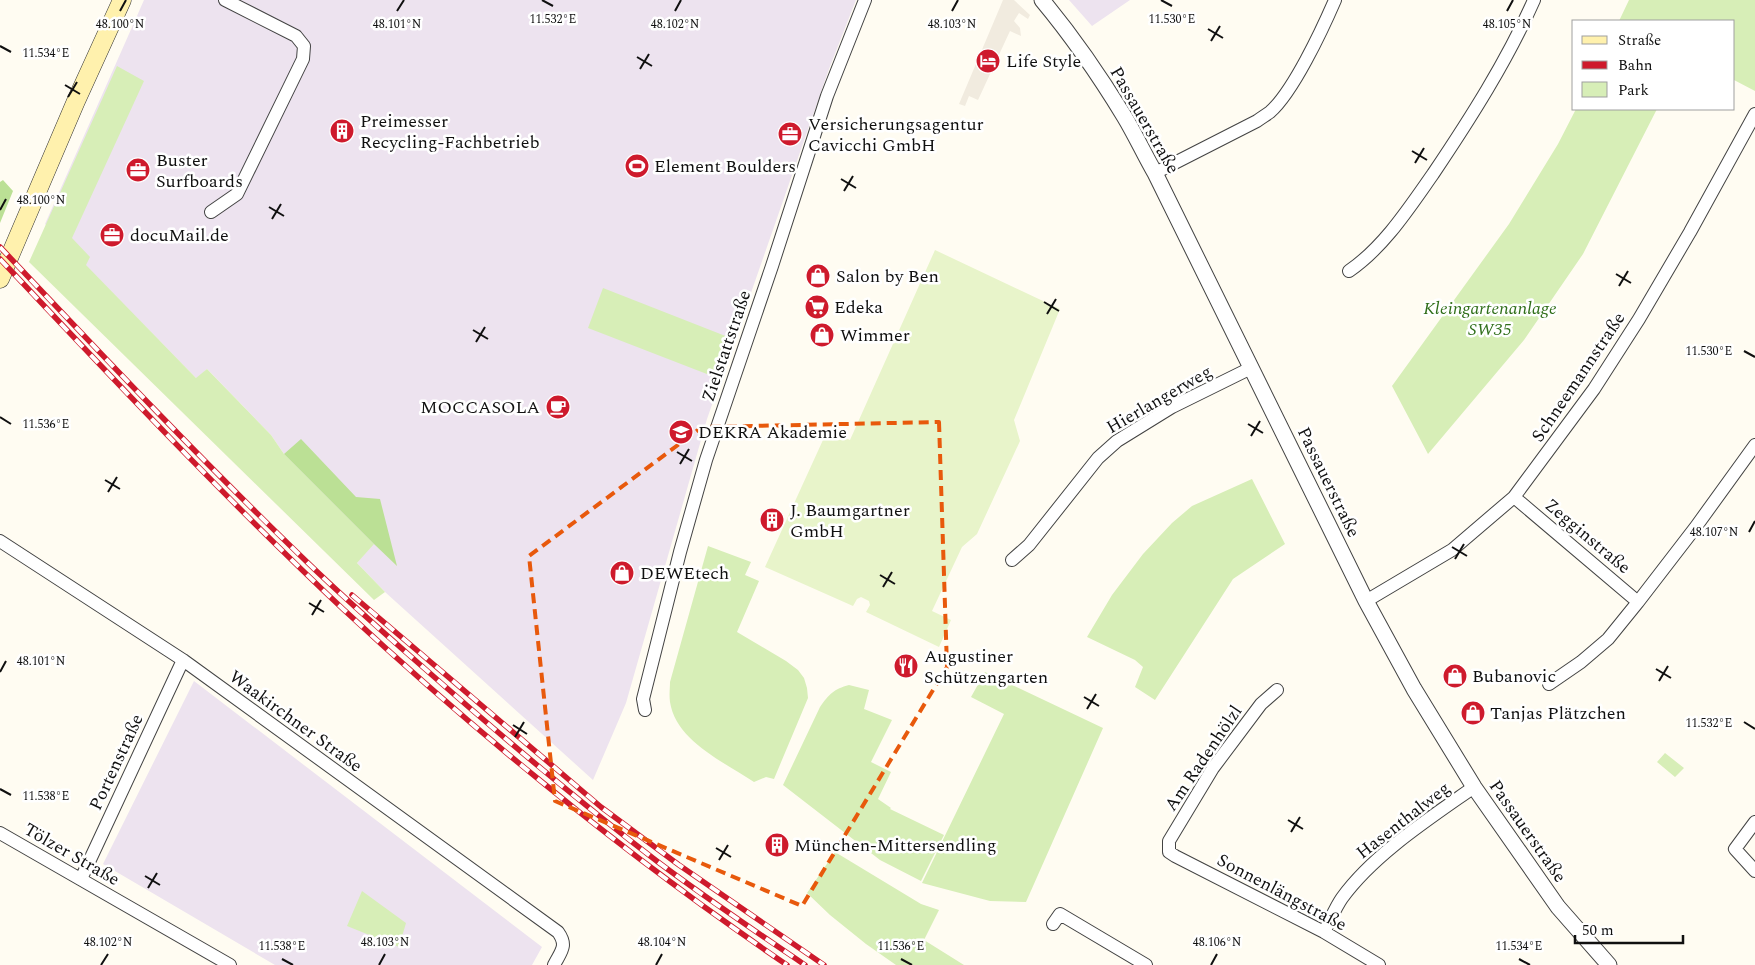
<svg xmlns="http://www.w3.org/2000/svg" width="1755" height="965" font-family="Spectral,serif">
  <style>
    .industrial { fill: #ede3ef }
    .green { fill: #d7eeb7 }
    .forest { fill: #bbe095 }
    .pitch { fill: #e8f4ca }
    .plaza { fill: #f1ebdf }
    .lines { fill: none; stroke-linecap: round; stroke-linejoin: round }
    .minor-casing { stroke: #434343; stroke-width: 14 }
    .tertiary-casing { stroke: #434343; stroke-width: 17 }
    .secondary-casing { stroke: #323232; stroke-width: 19 }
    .minor { stroke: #fff; stroke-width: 12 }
    .tertiary { stroke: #fff; stroke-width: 15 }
    .secondary { stroke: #fff1ad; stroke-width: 18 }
    .rail-casing { stroke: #ce1a2c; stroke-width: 5.5 }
    .rail { stroke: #fff; stroke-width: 4; stroke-dasharray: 11; stroke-linecap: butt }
    .marked { fill: none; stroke: #e8590c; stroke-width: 4; stroke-dasharray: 10 6; stroke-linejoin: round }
    .ticks { fill: none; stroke: #101010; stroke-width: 2 }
    .labels { text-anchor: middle; stroke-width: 5; stroke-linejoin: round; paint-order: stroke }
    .poi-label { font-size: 18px; fill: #101010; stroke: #fff; text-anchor: start }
    .street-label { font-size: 18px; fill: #101010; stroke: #fff }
    .park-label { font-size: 18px; font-style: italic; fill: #2f6e19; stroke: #fff }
    .ticks-label { font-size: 12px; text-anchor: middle; fill: #101010; stroke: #fff; stroke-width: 5; stroke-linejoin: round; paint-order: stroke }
  </style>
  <rect width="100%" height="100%" fill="#fffcf2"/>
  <path class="industrial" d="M144,0H856L829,69L707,419L626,703L593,780L385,592L357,563L373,544L284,454L271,435L212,374L207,369L197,379L45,224Z
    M1069,0H1130L1092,26Z
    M194,681L542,947L532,965H275L103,864Z"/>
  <path class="green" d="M1629,0H1755V91L1734,80V21H1619Z
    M117,66L144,81L72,238L90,257L86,265L196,378L207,369L271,435L284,454L374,544L357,563L385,592L374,600L29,262Z
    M1576,109H1657L1583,254L1524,340L1428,454L1392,386L1509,224L1558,144Z
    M603,288L728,337L712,376L588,328Z
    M1252,479L1285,544L1233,579L1155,700L1135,687L1143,667L1135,660L1087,637L1112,595L1143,554L1172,523L1192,506Z
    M708,546L751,562L745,575L759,581L737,632L786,661L798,670L804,678L807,688L808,698L774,779L766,777L754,782C724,762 676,741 670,702C669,695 670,688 670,682Z
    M985,672L1103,728L1026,902L990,901L922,883L1004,714L971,697Z
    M849,685L869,690L864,709L892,720L871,762L891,772L878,799L891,808L890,809L944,835L921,881L880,860L783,785L820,707C829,694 834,689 849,685Z
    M1665,753L1684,768L1675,777L1657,762Z
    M835,852L921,904L939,910L924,940L964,965H896L866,944L830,915L807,893Z
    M362,891L406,923L399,947L347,926Z"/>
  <path class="forest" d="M3,180L13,191L0,223V182Z
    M301,439L356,497L380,499L397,566L374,544L284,454Z"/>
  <path class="pitch" d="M935,250L1060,309L1014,420L1020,441L977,534L962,547L932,611L951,620L939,647L866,612L870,605L869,601L861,597L857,599L853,606L765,567L828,429L850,440Z"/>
  <path class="plaza" d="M1003,0H1014L1030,15L1028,19L1019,13L1014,21L1020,28L1021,36L1010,31L978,100L969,96L965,106L959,104Z"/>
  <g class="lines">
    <defs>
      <path id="minor" d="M1155,173L1257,121C1261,118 1266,115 1270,112C1293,92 1322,30 1335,0
        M211,212L237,194L303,59L304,46L296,36L225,0
        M1349,271C1384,247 1409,208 1433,174C1470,119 1507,61 1534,0
        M1514,497L1638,602
        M0,541L183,660L558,932C568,946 561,951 554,965
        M1012,560L1029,545L1098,458L1117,441L1172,407L1251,368
        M1366,601L1452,550L1514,497L1594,389L1639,319L1690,232L1755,114
        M1549,684L1581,662L1608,639L1638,602L1695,528L1755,445
        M1277,690L1261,704L1213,768L1169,841V852L1175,856L1324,932L1379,965
        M645,710L643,699L680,552L706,460L772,266L827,96L865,0
        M1755,822L1735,849L1755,871
        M0,833L230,965
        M81,879L183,660
        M1053,924L1060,914L1146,965
        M1324,932C1330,921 1335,908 1342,898C1374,854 1430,818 1474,787"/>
      <path id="tertiary" d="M1042,0C1072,36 1099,75 1124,116C1135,134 1144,154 1155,173L1366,601L1414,689L1474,787L1558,907L1609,965"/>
      <path id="secondary" d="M0,279L76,101L122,0"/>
    </defs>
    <use href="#minor" class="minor-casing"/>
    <use href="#tertiary" class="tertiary-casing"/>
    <use href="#secondary" class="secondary-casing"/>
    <use href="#minor" class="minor"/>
    <use href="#tertiary" class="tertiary"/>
    <use href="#secondary" class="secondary"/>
    <defs>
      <path id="rail" d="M0,247C101,354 202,461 307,562C345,599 384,633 424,668C500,735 577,800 658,862C706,898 755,931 805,965
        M0,259C112,378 224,497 343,609C482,738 630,858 787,965
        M352,595L601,807L679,865L824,965"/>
    </defs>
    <use href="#rail" class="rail-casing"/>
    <use href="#rail" class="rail"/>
  </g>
  <path class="marked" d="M939,422L947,667L802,906L555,801L529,556L702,427Z"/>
  <path class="ticks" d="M542,0L553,6M1161,0L1172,6M120,11L126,0M397,11L404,0M675,11L681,0M952,11L958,0M1507,11L1513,0M1208,29L1223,38M1211,41L1220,26M0,46L11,52M637,57L652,66M640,69L649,54M65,85L80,94M68,97L77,82M1412,151L1427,160M1415,163L1424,148M841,179L856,188M844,191L853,176M269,207L284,216M0,210L6,199M272,219L281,204M1616,274L1631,283M1619,286L1628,271M1044,302L1059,311M1047,314L1056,299M473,330L488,339M476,342L485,327M1744,351L1755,357M0,417L11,424M1248,424L1263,433M1251,436L1260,421M677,452L692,461M680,464L689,449M105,480L120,489M108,492L117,477M1749,532L1755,521M1452,547L1467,556M1455,559L1464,544M880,575L895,584M883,587L892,572M309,603L324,612M312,615L321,600M1656,669L1671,678M0,672L6,661M1659,681L1668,666M1084,697L1099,706M1087,709L1096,694M1744,722L1755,729M513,725L527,734M515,737L524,722M0,789L11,795M1288,820L1303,829M1291,832L1300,817M716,848L731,857M719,860L728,845M145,876L160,885M148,888L157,873M282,959L293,965M901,959L912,965M1519,959L1530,965M101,965L108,954M379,965L385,954M656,965L662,954M1211,965L1217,954"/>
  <defs>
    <symbol id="hotel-disc" viewBox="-11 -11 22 22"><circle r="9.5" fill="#ce1a2c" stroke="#fff"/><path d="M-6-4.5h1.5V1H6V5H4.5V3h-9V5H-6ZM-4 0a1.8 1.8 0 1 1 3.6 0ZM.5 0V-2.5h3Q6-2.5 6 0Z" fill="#fff"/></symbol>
    <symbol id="building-disc" viewBox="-11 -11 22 22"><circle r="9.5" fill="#ce1a2c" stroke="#fff"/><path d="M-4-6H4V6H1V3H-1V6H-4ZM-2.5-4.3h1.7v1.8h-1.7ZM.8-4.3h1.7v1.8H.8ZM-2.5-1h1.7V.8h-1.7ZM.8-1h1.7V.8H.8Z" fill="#fff"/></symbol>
    <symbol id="office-disc" viewBox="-11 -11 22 22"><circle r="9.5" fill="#ce1a2c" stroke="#fff"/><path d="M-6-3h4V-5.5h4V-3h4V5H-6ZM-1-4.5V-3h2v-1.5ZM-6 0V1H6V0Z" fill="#fff"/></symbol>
    <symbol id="stadium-disc" viewBox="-11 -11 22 22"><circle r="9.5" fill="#ce1a2c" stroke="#fff"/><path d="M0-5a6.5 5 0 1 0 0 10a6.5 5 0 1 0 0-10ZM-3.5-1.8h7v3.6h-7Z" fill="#fff"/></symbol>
    <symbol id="shop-disc" viewBox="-11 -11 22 22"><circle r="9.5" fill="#ce1a2c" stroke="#fff"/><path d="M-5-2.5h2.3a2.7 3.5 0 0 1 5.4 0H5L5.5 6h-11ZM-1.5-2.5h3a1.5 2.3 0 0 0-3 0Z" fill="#fff"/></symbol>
    <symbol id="supermarket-disc" viewBox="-11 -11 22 22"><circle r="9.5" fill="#ce1a2c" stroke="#fff"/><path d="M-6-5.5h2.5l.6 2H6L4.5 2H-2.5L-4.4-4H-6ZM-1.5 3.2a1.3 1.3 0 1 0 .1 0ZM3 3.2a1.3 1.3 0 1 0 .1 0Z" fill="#fff"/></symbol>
    <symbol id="cafe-disc" viewBox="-11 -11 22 22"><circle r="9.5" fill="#ce1a2c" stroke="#fff"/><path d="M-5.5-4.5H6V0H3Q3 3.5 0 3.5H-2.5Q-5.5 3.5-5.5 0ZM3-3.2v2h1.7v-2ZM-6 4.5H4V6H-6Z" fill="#fff"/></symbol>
    <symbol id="university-disc" viewBox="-11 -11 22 22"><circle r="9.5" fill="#ce1a2c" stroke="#fff"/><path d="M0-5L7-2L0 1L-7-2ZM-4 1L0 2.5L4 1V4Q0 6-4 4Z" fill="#fff"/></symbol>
    <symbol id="restaurant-disc" viewBox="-11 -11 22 22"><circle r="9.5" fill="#ce1a2c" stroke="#fff"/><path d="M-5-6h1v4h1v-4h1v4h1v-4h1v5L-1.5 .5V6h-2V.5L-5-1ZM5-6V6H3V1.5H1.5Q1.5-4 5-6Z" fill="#fff"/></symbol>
  </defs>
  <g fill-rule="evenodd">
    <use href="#hotel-disc" x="974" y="47" width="28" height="28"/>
    <use href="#building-disc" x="328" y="117" width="28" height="28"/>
    <use href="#office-disc" x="776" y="120" width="28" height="28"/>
    <use href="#stadium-disc" x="623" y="152" width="28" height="28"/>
    <use href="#office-disc" x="124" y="156" width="28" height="28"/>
    <use href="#office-disc" x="98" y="221" width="28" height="28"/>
    <use href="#shop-disc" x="804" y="262" width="28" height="28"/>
    <use href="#supermarket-disc" x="803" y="293" width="28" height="28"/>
    <use href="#shop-disc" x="808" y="321" width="28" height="28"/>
    <use href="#cafe-disc" x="544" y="393" width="28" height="28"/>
    <use href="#university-disc" x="667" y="418" width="28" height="28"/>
    <use href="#building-disc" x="758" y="506" width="28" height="28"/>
    <use href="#shop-disc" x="608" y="559" width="28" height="28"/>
    <use href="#restaurant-disc" x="892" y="652" width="28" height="28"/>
    <use href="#shop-disc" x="1441" y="662" width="28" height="28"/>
    <use href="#shop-disc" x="1459" y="699" width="28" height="28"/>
    <use href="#building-disc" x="763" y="831" width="28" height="28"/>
  </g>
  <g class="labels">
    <g class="poi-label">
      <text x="1006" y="67">Life Style</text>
      <text x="360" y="127">Preimesser<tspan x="360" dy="21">Recycling-Fachbetrieb</tspan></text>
      <text x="808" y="130">Versicherungsagentur<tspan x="808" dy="21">Cavicchi GmbH</tspan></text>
      <text x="156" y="166">Buster<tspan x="156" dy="21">Surfboards</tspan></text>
      <text x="654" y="172">Element Boulders</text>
      <text x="130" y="241">docuMail.de</text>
      <text x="836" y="282">Salon by Ben</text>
      <text x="834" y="313">Edeka</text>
      <text x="840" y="341">Wimmer</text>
      <text x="540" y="413" text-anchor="end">MOCCASOLA</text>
      <text x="698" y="438">DEKRA Akademie</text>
      <text x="790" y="516">J. Baumgartner<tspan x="790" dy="21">GmbH</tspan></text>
      <text x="640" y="579">DEWEtech</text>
      <text x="924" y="662">Augustiner<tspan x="924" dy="21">Schützengarten</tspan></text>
      <text x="1472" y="682">Bubanovic</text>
      <text x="1490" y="719">Tanjas Plätzchen</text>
      <text x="794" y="851">München-Mittersendling</text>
    </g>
    <g class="street-label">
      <text transform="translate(1145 120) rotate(60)" y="6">Passauerstraße</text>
      <text transform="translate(726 346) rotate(-71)" y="6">Zielstattstraße</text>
      <text transform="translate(1578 377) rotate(-56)" y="6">Schneemannstraße</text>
      <text transform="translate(1159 399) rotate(-30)" y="6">Hierlangerweg</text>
      <text transform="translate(1329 482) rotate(64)" y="6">Passauerstraße</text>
      <text transform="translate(1588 536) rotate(40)" y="6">Zegginstraße</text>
      <text transform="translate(296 721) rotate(36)" y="6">Waakirchner Straße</text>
      <text transform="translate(1203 758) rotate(-56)" y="6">Am Radenhölzl</text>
      <text transform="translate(116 762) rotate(-65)" y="6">Portenstraße</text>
      <text transform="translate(1403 820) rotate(-38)" y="6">Hasenthalweg</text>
      <text transform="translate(1528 831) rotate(55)" y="6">Passauerstraße</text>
      <text transform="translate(72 854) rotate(30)" y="6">Tölzer Straße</text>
      <text transform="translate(1282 892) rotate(28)" y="6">Sonnenlängstraße</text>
    </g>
    <g class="park-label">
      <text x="1490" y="314">Kleingartenanlage<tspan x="1490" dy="21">SW35</tspan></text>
    </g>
  </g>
  <g class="ticks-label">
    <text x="553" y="23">11.532°E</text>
    <text x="1172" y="23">11.530°E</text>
    <text x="120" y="28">48.100°N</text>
    <text x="675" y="28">48.102°N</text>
    <text x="952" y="28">48.103°N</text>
    <text x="1507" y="28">48.105°N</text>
    <text x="397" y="28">48.101°N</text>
    <text x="46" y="57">11.534°E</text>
    <text x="41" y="204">48.100°N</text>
    <text x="1709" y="355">11.530°E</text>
    <text x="46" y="428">11.536°E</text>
    <text x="1714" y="536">48.107°N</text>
    <text x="41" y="665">48.101°N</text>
    <text x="1709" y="727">11.532°E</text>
    <text x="46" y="800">11.538°E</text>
    <text x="108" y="946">48.102°N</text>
    <text x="385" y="946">48.103°N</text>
    <text x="662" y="946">48.104°N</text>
    <text x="1217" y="946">48.106°N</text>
    <text x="282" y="950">11.538°E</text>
    <text x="901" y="950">11.536°E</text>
    <text x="1519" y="950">11.534°E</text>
  </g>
  <rect x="1572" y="20" width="162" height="90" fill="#ffffff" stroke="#9f9f9f"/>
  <rect x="1582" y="36" width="25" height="8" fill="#fff1ad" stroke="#9f9f9f"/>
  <text x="1618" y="45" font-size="15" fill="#101010">Straße</text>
  <rect x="1582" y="61" width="25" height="8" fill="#ce1a2c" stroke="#9f9f9f"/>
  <text x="1618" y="70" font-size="15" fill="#101010">Bahn</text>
  <rect x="1582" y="82" width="25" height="15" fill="#d7eeb7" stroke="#9f9f9f"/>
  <text x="1618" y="95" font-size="15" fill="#101010">Park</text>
  <path d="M1575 935v8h108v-8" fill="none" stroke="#101010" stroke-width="2.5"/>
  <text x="1582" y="935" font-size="15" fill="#101010" stroke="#ffffff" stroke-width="4" paint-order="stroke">50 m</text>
</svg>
